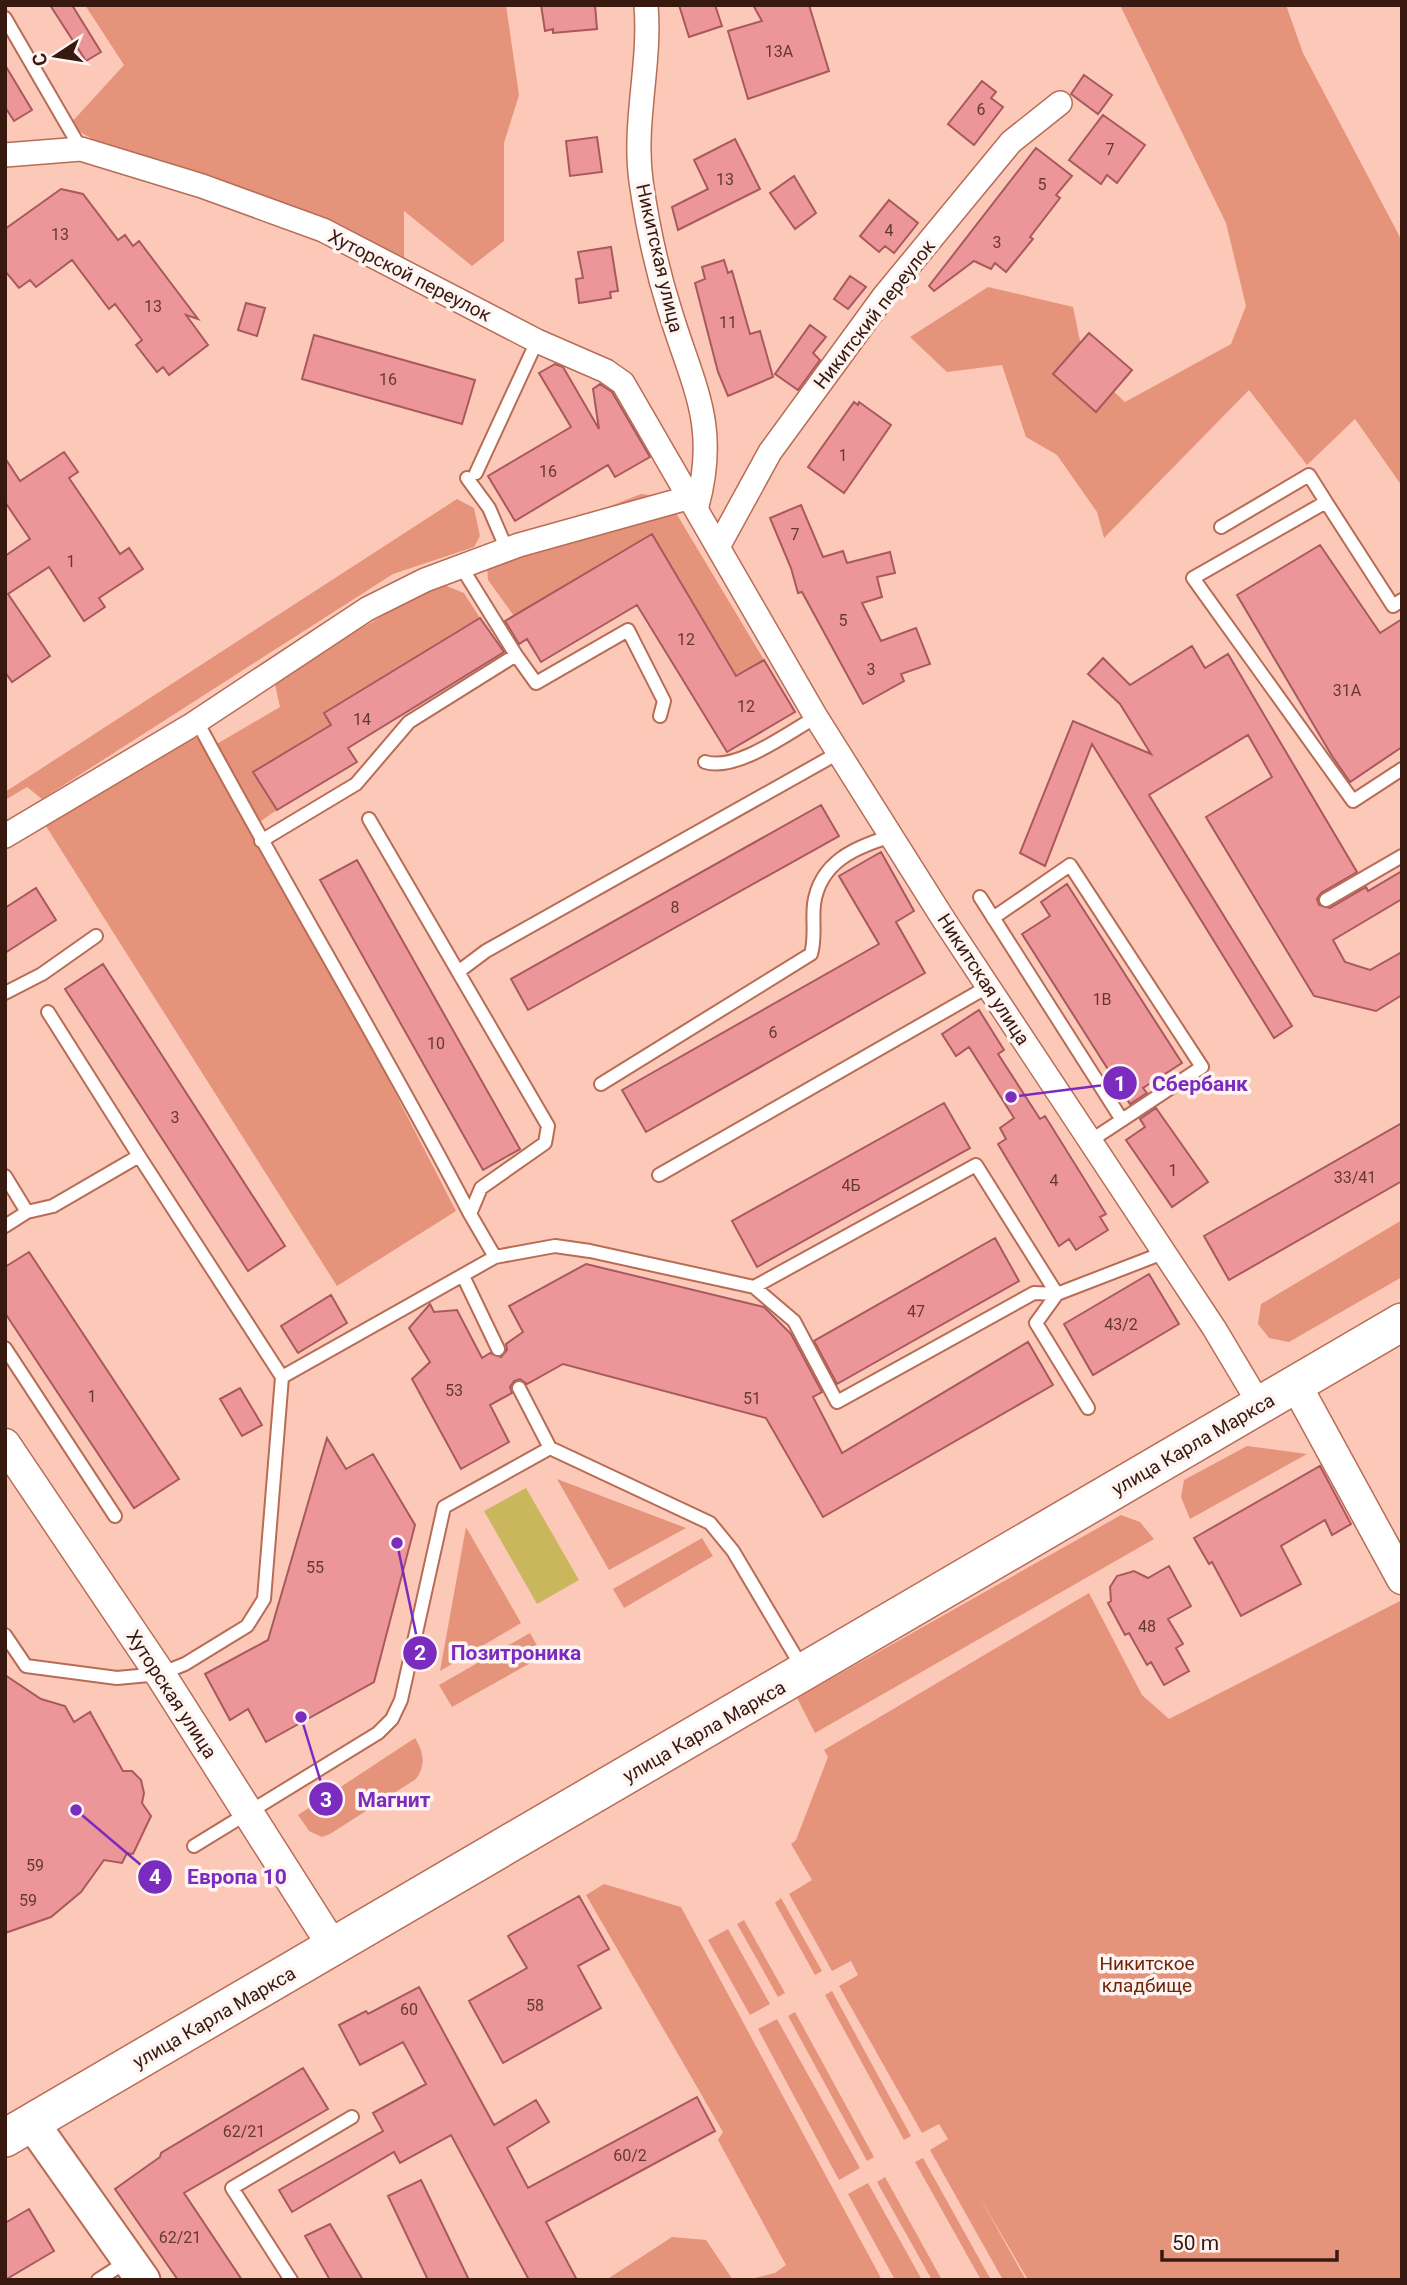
<svg xmlns="http://www.w3.org/2000/svg" width="1407" height="2285" font-family="Roboto,sans-serif">
  <style>
    .green { fill: #e5937a }
    .water { fill: #c9b65d }
    .building { fill: #ed969a; stroke: #a9595e; stroke-width: 2 }
    .lines { fill: none; stroke-linecap: round; stroke-linejoin: round }
    .service-casing { stroke: #b96c55; stroke-width: 16 }
    .minor-casing { stroke: #b96c55; stroke-width: 26 }
    .tertiary-casing { stroke: #b96c55; stroke-width: 33 }
    .secondary-casing { stroke: #b96c55; stroke-width: 37 }
    .primary-casing { stroke: #b96c55; stroke-width: 40 }
    .service { stroke: #fff; stroke-width: 12 }
    .minor { stroke: #fff; stroke-width: 23 }
    .tertiary { stroke: #fff; stroke-width: 30 }
    .secondary { stroke: #fff; stroke-width: 33 }
    .primary { stroke: #fff; stroke-width: 37 }
    .labels { text-anchor: middle; stroke-width: 7; stroke-linejoin: round; paint-order: stroke }
    .number-label { font-size: 16px; fill: #653832 }
    .street-label { font-size: 19px; fill: #381910; stroke: #fef5f2 }
    .park-label { font-size: 19px; fill: #70240a; stroke: #fef5f2 }
    .leader { fill: none; stroke: #7b2cbf; stroke-width: 2.5 }
    .callout-dot { fill: #7b2cbf; stroke: #fef5f2; stroke-width: 2.5 }
    .mark-label { font-size: 21px; text-anchor: middle; font-weight: bold; fill: #fff }
    .callout-label { font-size: 21px; text-anchor: middle; font-weight: bold; fill: #7b2cbf; stroke: #fef5f2; stroke-width: 7; stroke-linejoin: round; paint-order: stroke }
  </style>
  <rect width="100%" height="100%" fill="#fcc9b9"/>
  <path class="green" d="M85,5H506L519,95L504,143V241L472,266L404,211V260L279,201L102,145L69,125L124,65Z
    M1120,5H1286L1303,53L1402,241V486L1355,419L1307,465L1249,390L1104,538L1097,512L1057,455L1026,437L1002,365L947,372L910,337L988,287L1073,307L1085,365L1125,402L1231,344L1246,306L1226,223Z
    M641,494L660,496L676,513L764,660L736,676L652,534L514,616L488,580L487,566L593,513Z
    M457,499L474,508L480,536L474,547L393,574L42,799L27,787L5,800V792Z
    M444,585L464,593L480,618L324,713L331,725L254,772L277,810L258,823L215,745L280,707L274,680L431,587Z
    M191,734L198,739L336,978L456,1211L337,1286L44,823Z
    M1402,1220V1277L1289,1342L1269,1338L1258,1324L1261,1304Z
    M1247,1446L1307,1454L1190,1519L1181,1497L1184,1480Z
    M557,1479L686,1528L609,1570Z
    M1121,1515L1140,1522L1154,1539L815,1733L797,1698Z
    M466,1527L521,1623L440,1671Z
    M702,1538L713,1556L624,1608L613,1589Z
    M1089,1593L1142,1695L1169,1719L1400,1601L1402,1604V2280H1028L979,2196L1026,2280H1003L930,2150L948,2139L939,2124L922,2133L839,1986L858,1975L851,1961L832,1971L789,1894L812,1880L791,1844L796,1840L828,1757L824,1750Z
    M530,1633L543,1656L452,1707L439,1685Z
    M415,1738C424,1753 426,1765 416,1779L330,1834L322,1837L309,1831L298,1815Z
    M604,1884L681,1907L882,2280H747L775,2273L786,2265L718,2140L723,2132L586,1895Z
    M781,1898L822,1971L815,1975L775,1903Z
    M744,1920L785,1993L778,1997L737,1924Z
    M728,1929L770,2004L750,2015L708,1940Z
    M832,1991L911,2136L904,2140L825,1995Z
    M795,2012L874,2157L867,2161L788,2016Z
    M777,2019L860,2168L839,2180L758,2029Z
    M923,2158L991,2280H981L915,2162Z
    M885,2177L942,2280H932L877,2182Z
    M868,2183L922,2280H895L848,2194Z
    M672,2237L706,2240L733,2280H606Z"/>
  <path class="water" d="M526,1488L579,1580L537,1604L484,1511Z"/>
  <path class="building" d="M50,5H72L101,52L86,61Z
    M541,5H595L597,29L553,33V29L545,31Z
    M679,5H715L722,26L689,37Z
    M753,5H809L829,71L748,99L728,31L762,21Z
    M5,65L32,110L14,121L5,107Z
    M1084,75L1112,95L1098,114L1071,94Z
    M982,81L996,92L991,98L1003,107L974,145L948,124Z
    M1103,115L1145,145L1117,183L1107,175L1101,184L1069,160Z
    M597,137L602,172L570,176L566,141Z
    M735,139L760,189L678,230L672,207L708,189L694,160Z
    M1036,148L1072,176L1056,195L1060,198L1030,237L1033,239L1006,272L995,263L991,269L974,261L934,291L929,286Z
    M794,176L816,213L795,229L770,193Z
    M61,189L83,194L118,240L125,235L133,246L139,241L198,319L186,315L208,345L169,375L163,367L157,372L136,345L142,340L115,304L109,309L72,260L36,287L30,280L19,288L5,271V229Z
    M889,200L918,223L894,253L885,246L879,252L860,236Z
    M611,247L618,291L610,292L611,298L579,303L576,279L583,278L578,252Z
    M724,260L728,273L732,271L750,334L760,331L773,377L728,396L718,372L695,283L705,279L702,267Z
    M850,276L866,287L848,309L834,299Z
    M246,303L265,308L257,336L238,330Z
    M810,325L826,337L813,353L820,360L798,390L775,374Z
    M1089,333L1132,370L1096,412L1053,374Z
    M314,335L475,380L462,424L302,379Z
    M555,364L563,367L599,429L593,389L600,384L612,392L650,457L615,477L608,465L515,521L488,476L571,427L539,373Z
    M854,402L858,405L859,402L891,425L844,493L808,467Z
    M64,452L78,472L69,478L103,528L120,554L129,548L143,569L99,598L105,607L84,621L49,567L8,594L50,656L12,682L5,672V556L30,539L5,502V458L20,481Z
    M801,505L823,557L843,551L847,563L890,552L895,573L877,577L882,597L862,603L881,641L916,628L930,664L901,674L904,681L863,704L802,592L798,593L791,568L770,518Z
    M652,534L736,676L764,660L795,712L727,752L637,605L541,662L527,639L519,644L505,621Z
    M1320,545L1380,633L1402,619V747L1350,782L1332,756L1237,595Z
    M480,618L504,652L348,748L357,762L277,810L253,772L331,725L324,713Z
    M1192,646L1205,668L1228,654L1357,872L1321,893L1317,899L1319,905L1330,908L1366,887L1368,891L1402,871V899L1333,940L1345,962L1370,970L1402,952V995L1376,1011L1314,996L1206,817L1272,777L1248,735L1149,795L1292,1026L1274,1038L1092,744L1045,866L1020,853L1073,721L1151,754L1120,704L1088,674L1103,658L1130,685Z
    M821,805L839,836L528,1010L511,979Z
    M881,852L914,911L896,922L925,973L646,1132L622,1090L879,944L839,876Z
    M357,860L520,1149L483,1170L320,880Z
    M1067,884L1182,1063L1143,1088L1147,1093L1130,1104L1022,934L1050,916L1041,902Z
    M36,888L56,920L5,953V908Z
    M103,964L285,1246L248,1271L65,989Z
    M979,1010L1004,1050L998,1054L1040,1119L1045,1116L1106,1214L1100,1217L1108,1230L1076,1250L1069,1239L1059,1246L998,1144L1006,1139L1000,1128L1014,1118L969,1047L956,1056L942,1034Z
    M944,1103L970,1148L757,1267L732,1221Z
    M1156,1108L1208,1182L1172,1207L1126,1140L1145,1127L1140,1119Z
    M1402,1123V1181L1229,1280L1204,1236Z
    M995,1238L1019,1281L837,1384L814,1341Z
    M29,1252L179,1479L134,1508L5,1313V1267Z
    M586,1264L764,1307L791,1334L822,1392L813,1397L842,1453L1028,1342L1053,1385L823,1517L766,1418L563,1364L527,1384L520,1379L514,1381L510,1387L512,1393L490,1405L509,1442L461,1469L412,1379L430,1362L409,1328L430,1304L434,1312L457,1310L482,1358L490,1353L501,1357L507,1350L506,1344L523,1332L509,1306Z
    M1149,1274L1179,1324L1093,1375L1064,1324Z
    M331,1295L347,1323L298,1353L281,1326Z
    M240,1388L262,1425L242,1436L220,1399Z
    M327,1438L346,1469L373,1454L415,1525L374,1682L266,1742L248,1709L230,1720L205,1674L268,1640Z
    M1320,1466L1351,1524L1332,1535L1325,1520L1281,1546L1301,1584L1241,1616L1212,1562L1209,1564L1194,1538Z
    M1169,1566L1191,1606L1168,1619L1183,1644L1176,1648L1189,1671L1164,1685L1151,1662L1147,1665L1129,1633L1125,1635L1108,1603L1111,1601L1110,1587L1117,1576L1134,1571L1148,1578Z
    M5,1675L41,1699L65,1706L74,1722L90,1712L123,1771H132L141,1780L144,1793L142,1803L151,1816L133,1854L127,1853L122,1863L104,1860L81,1892L51,1917L5,1933Z
    M579,1896L609,1949L578,1966L601,2008L503,2063L469,2001L527,1968L508,1936Z
    M419,1987L494,2125L536,2100L549,2122L507,2148L528,2188L697,2097L715,2131L546,2222L577,2280H529L451,2135L400,2163L394,2152L292,2212L279,2190L383,2131L373,2113L426,2084L403,2042L360,2065L339,2025L366,2011L368,2014Z
    M303,2068L328,2109L184,2193L242,2280H178L115,2189L160,2157L161,2153Z
    M421,2180L469,2280H428L388,2196Z
    M29,2209L54,2251L5,2280V2223Z
    M330,2224L363,2280H330L305,2236Z"/>
  <g class="lines">
    <defs>
      <path id="service" d="M5,18L81,149
        M476,473L537,341
        M467,478L489,508L507,550
        M1221,527L1309,475L1326,502
        M1402,600L1393,606L1326,502L1193,578L1353,801L1402,769
        M516,655L536,683L628,630L664,701L660,716
        M192,726L199,725C287,889 384,1049 470,1214
        M705,762C736,772 788,733 816,717
        M369,819L548,1126L545,1143L481,1188L470,1214L495,1257
        M261,841L356,784L409,722L516,655L462,568
        M980,897L1122,1120L1090,1141
        M1326,900L1402,856
        M993,918L1070,865L1202,1067L1122,1120
        M458,972L486,951L840,752
        M5,993L42,974L96,936
        M48,1012L139,1156
        M601,1084L811,954C816,937 812,921 814,904C820,862 855,847 892,836
        M659,1175L989,986
        M5,1176L27,1212
        M5,1226L27,1212L53,1206L139,1156L282,1377
        M463,1276L498,1349
        M754,1287L794,1321L837,1402L1034,1293L1057,1294
        M1057,1294L1036,1323L1088,1408
        M5,1348L115,1516
        M519,1388L550,1448
        M5,1635L26,1666L117,1678L160,1674L185,1664L247,1626L264,1599L282,1377L495,1257L555,1246L590,1251L754,1287L976,1165L1057,1294L1163,1253
        M194,1846L378,1733L392,1719L401,1700L444,1507L550,1448L710,1523L733,1551L803,1669
        M98,2280L129,2260
        M291,2280L232,2188L352,2117"/>
      <path id="minor" d="M646,5C651,64 633,122 641,181C647,223 657,270 670,311C693,387 719,424 697,506
        M5,155L81,149L202,186L323,230L537,341L606,371L623,383L816,717L944,920L1214,1328L1260,1405
        M718,547L770,452L884,296L1011,142L1060,103
        M5,836L190,726L367,609L425,580L519,545L691,497"/>
      <path id="tertiary" d="M1296,1385L1402,1579
        M5,1444L160,1674L334,1948"/>
      <path id="secondary" d="M32,2123L143,2280"/>
      <path id="primary" d="M5,2138L1402,1322"/>
    </defs>
    <use href="#service" class="service-casing"/>
    <use href="#minor" class="minor-casing"/>
    <use href="#tertiary" class="tertiary-casing"/>
    <use href="#secondary" class="secondary-casing"/>
    <use href="#primary" class="primary-casing"/>
    <use href="#service" class="service"/>
    <use href="#minor" class="minor"/>
    <use href="#tertiary" class="tertiary"/>
    <use href="#secondary" class="secondary"/>
    <use href="#primary" class="primary"/>
  </g>
  <g class="labels">
    <g class="number-label">
      <text x="779" y="57">13А</text>
      <text x="981" y="115">6</text>
      <text x="1110" y="155">7</text>
      <text x="725" y="185">13</text>
      <text x="1042" y="190">5</text>
      <text x="889" y="236">4</text>
      <text x="60" y="240">13</text>
      <text x="997" y="248">3</text>
      <text x="153" y="312">13</text>
      <text x="728" y="328">11</text>
      <text x="388" y="385">16</text>
      <text x="843" y="461">1</text>
      <text x="548" y="477">16</text>
      <text x="795" y="540">7</text>
      <text x="71" y="567">1</text>
      <text x="843" y="626">5</text>
      <text x="686" y="645">12</text>
      <text x="871" y="675">3</text>
      <text x="1347" y="696">31А</text>
      <text x="746" y="712">12</text>
      <text x="362" y="725">14</text>
      <text x="675" y="913">8</text>
      <text x="1102" y="1005">1В</text>
      <text x="773" y="1038">6</text>
      <text x="436" y="1049">10</text>
      <text x="175" y="1123">3</text>
      <text x="1173" y="1176">1</text>
      <text x="1355" y="1183">33/41</text>
      <text x="1054" y="1186">4</text>
      <text x="851" y="1191">4Б</text>
      <text x="916" y="1317">47</text>
      <text x="1121" y="1330">43/2</text>
      <text x="454" y="1396">53</text>
      <text x="92" y="1402">1</text>
      <text x="752" y="1404">51</text>
      <text x="315" y="1573">55</text>
      <text x="1147" y="1632">48</text>
      <text x="35" y="1871">59</text>
      <text x="28" y="1906">59</text>
      <text x="535" y="2011">58</text>
      <text x="409" y="2015">60</text>
      <text x="244" y="2137">62/21</text>
      <text x="630" y="2161">60/2</text>
      <text x="180" y="2243">62/21</text>
    </g>
    <g class="street-label">
      <text transform="translate(660 258) rotate(77)" y="7">Никитская улица</text>
      <text transform="translate(410 275) rotate(27)" y="7">Хуторской переулок</text>
      <text transform="translate(874 314) rotate(-52)" y="7">Никитский переулок</text>
      <text transform="translate(984 979) rotate(57)" y="7">Никитская улица</text>
      <text transform="translate(1193 1444) rotate(-30)" y="7">улица Карла Маркса</text>
      <text transform="translate(172 1694) rotate(57)" y="7">Хуторская улица</text>
      <text transform="translate(704 1731) rotate(-30)" y="7">улица Карла Маркса</text>
      <text transform="translate(214 2017) rotate(-30)" y="7">улица Карла Маркса</text>
    </g>
    <g class="park-label">
      <text x="1147" y="1970">Никитское<tspan x="1147" dy="22">кладбище</tspan></text>
    </g>
  </g>
  <path class="leader" d="M1011 1097L1120 1083M397 1543L420 1653M301 1717L326 1799M76 1810L155 1877"/>
  <g class="callout-dot">
    <circle cx="1011" cy="1097" r="7"/>
    <circle cx="397" cy="1543" r="7"/>
    <circle cx="301" cy="1717" r="7"/>
    <circle cx="76" cy="1810" r="7"/>
    <circle cx="1120" cy="1083" r="18"/>
    <circle cx="420" cy="1653" r="18"/>
    <circle cx="326" cy="1799" r="18"/>
    <circle cx="155" cy="1877" r="18"/>
  </g>
  <g class="mark-label">
    <text x="1120" y="1091">1</text>
    <text x="420" y="1660">2</text>
    <text x="326" y="1807">3</text>
    <text x="155" y="1884">4</text>
  </g>
  <g class="callout-label">
    <text x="1200" y="1091">Сбербанк</text>
    <text x="516" y="1660">Позитроника</text>
    <text x="394" y="1807">Магнит</text>
    <text x="237" y="1884">Европа 10</text>
  </g>
  <rect width="1407" height="2285" fill="none" stroke="#381910" stroke-width="14"/>
  <g transform="translate(56 56) rotate(258)" stroke="#fef5f2" stroke-width="5" paint-order="stroke">
  <path d="M0-5L12 26L0 18L-12 26Z" fill="#381910"/>
  <text y="-10" font-size="19" font-weight="bold" text-anchor="middle" fill="#381910">С</text>
  </g>
  <path d="M1162 2250v10h175v-10" fill="none" stroke="#381910" stroke-width="3.5"/>
  <text x="1172" y="2250" font-size="21" fill="#381910" stroke="#fef5f2" stroke-width="5" paint-order="stroke">50 m</text>
</svg>
